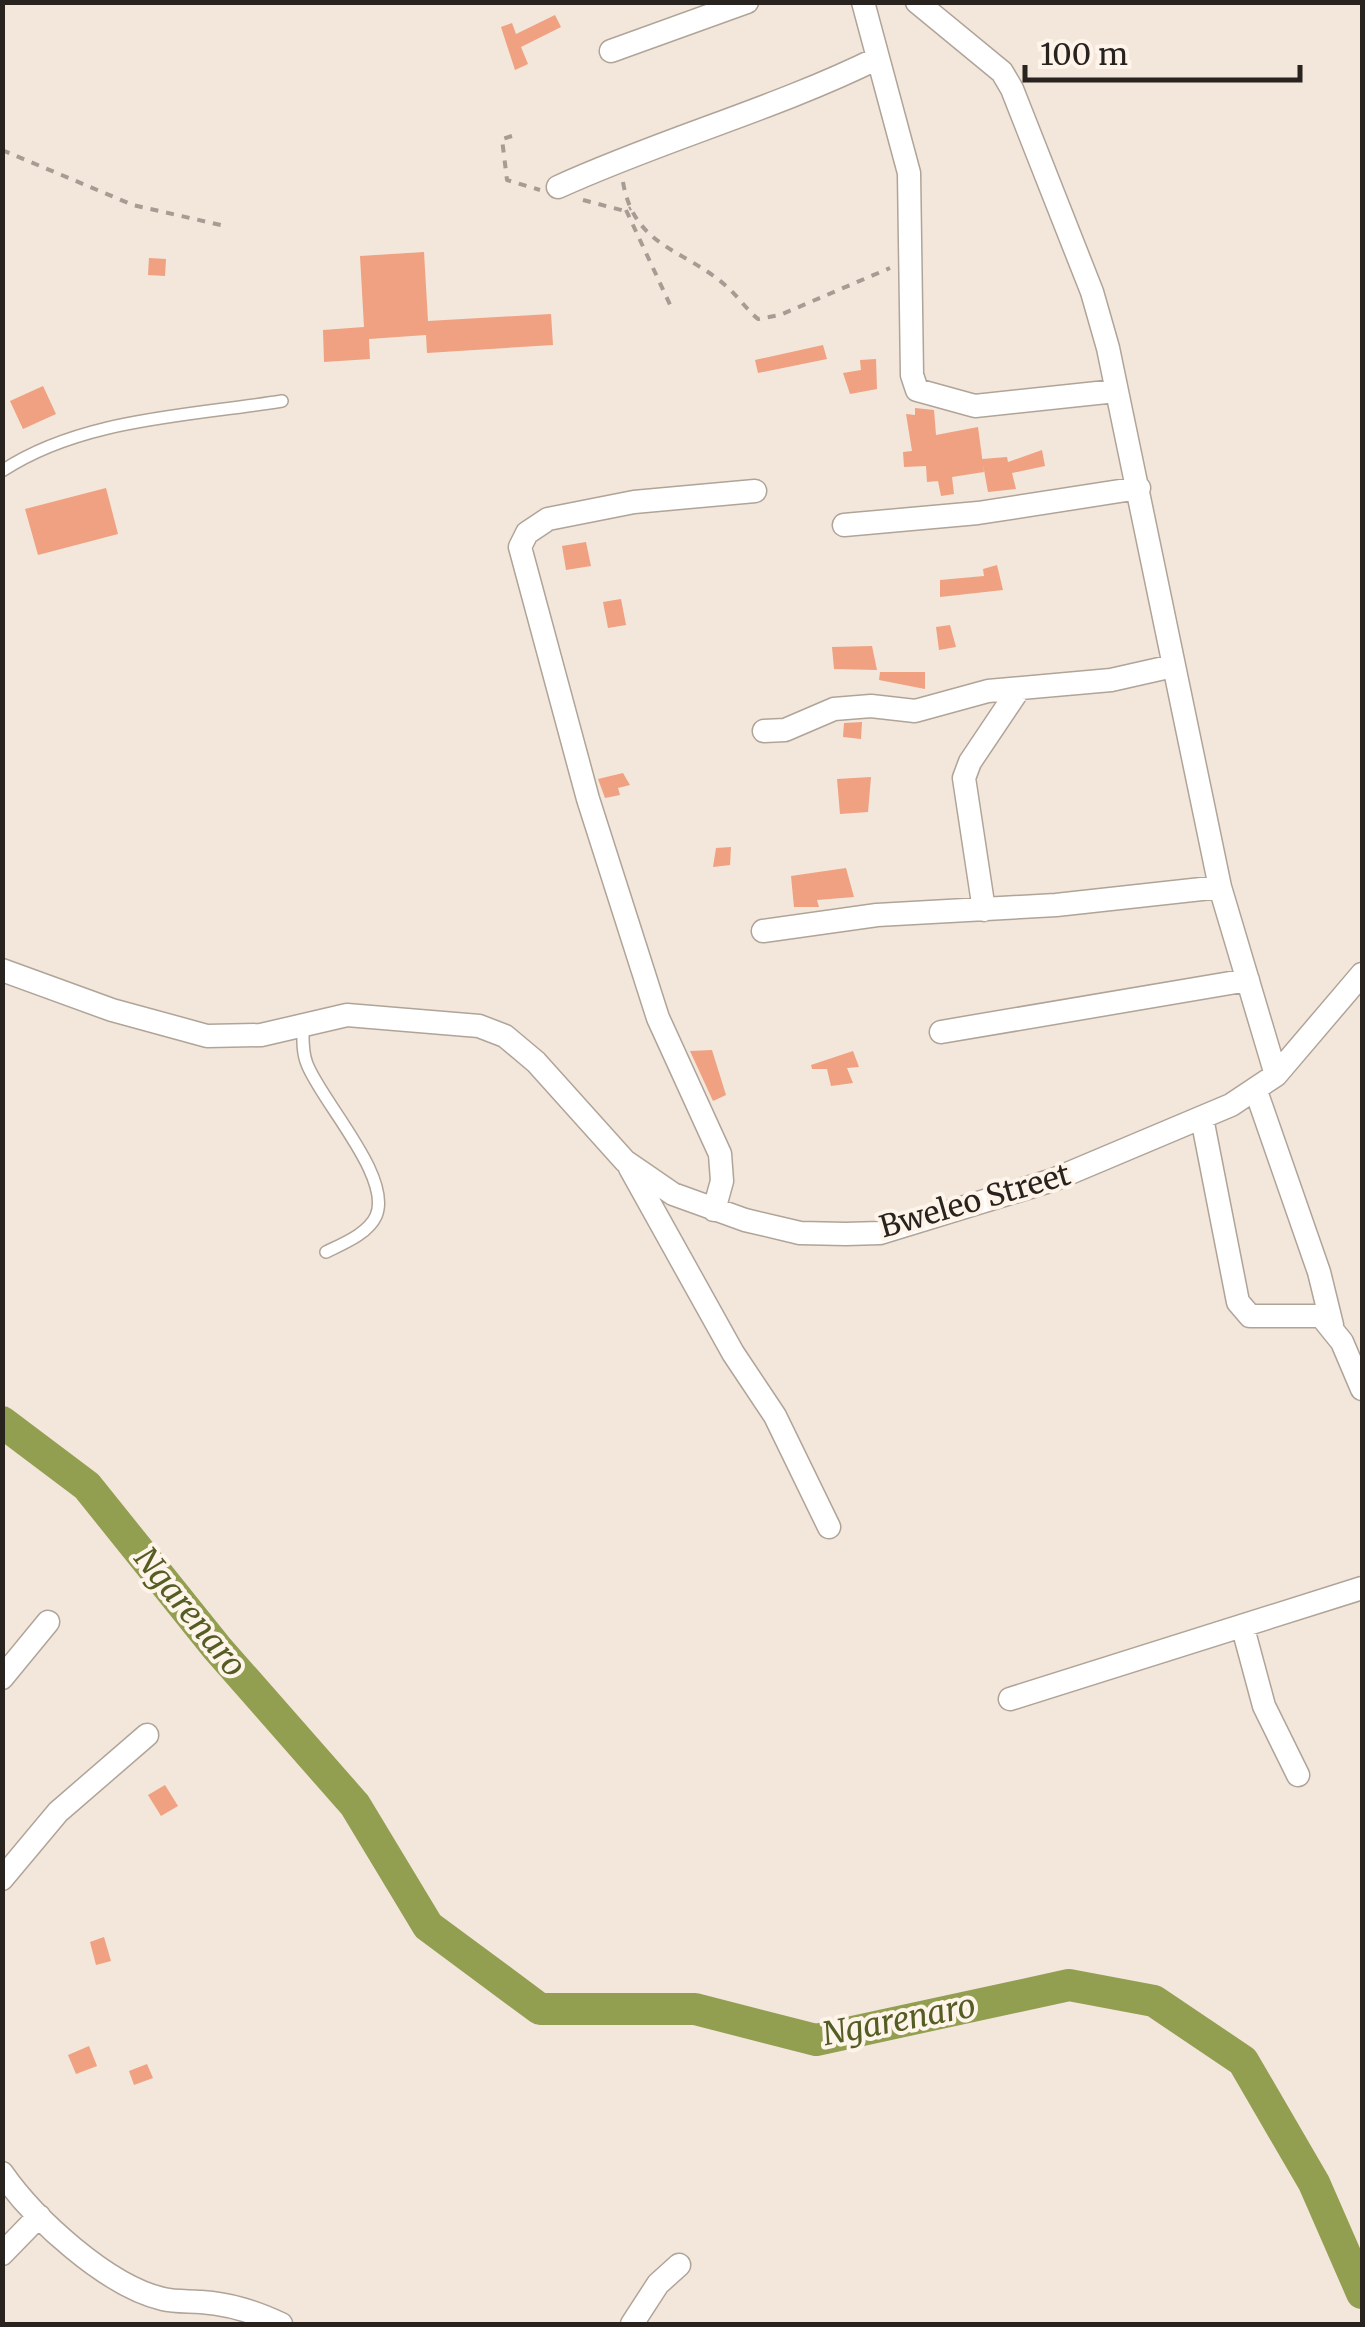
<svg xmlns="http://www.w3.org/2000/svg" width="1365" height="2327" font-family="Merriweather,serif">
  <style>
    .lines { fill: none; stroke-linecap: round; stroke-linejoin: round }
    .river { stroke: #929e50; stroke-width: 32 }
    .building { fill: #efa181 }
    .lane-casing { stroke: #b0a499; stroke-width: 14 }
    .street-casing { stroke: #b0a499; stroke-width: 25 }
    .path { stroke: #a69c93; stroke-width: 4; stroke-dasharray: 8 8; stroke-linecap: butt }
    .lane { stroke: #fff; stroke-width: 11 }
    .street { stroke: #fff; stroke-width: 22 }
    .labels { text-anchor: middle; stroke-width: 8; stroke-linejoin: round; paint-order: stroke }
    .street-label { font-size: 30px; fill: #28231f; stroke: #fef4ea }
    .water-label { font-size: 32px; font-style: italic; fill: #545d24; stroke: #fef4ea }
  </style>
  <rect width="100%" height="100%" fill="#f3e6da"/>
  <g class="lines">
    <path class="river" d="M2,1422L87,1486L217,1648L355,1805L428,1926L540,2009H695L816,2040L1069,1985L1154,2001L1243,2061L1314,2183L1362,2293"/>
  </g>
  <path class="building" d="M555,15L561,27L521,47L528,64L515,70L501,27L512,23L516,34Z
    M424,252L428,321L551,314L553,345L427,353L426,335L369,339L370,359L324,362L323,330L364,327L360,256Z
    M149,258L166,259L165,276L148,275Z
    M823,345L827,359L758,373L755,360Z
    M876,359L877,389L850,394L843,373L861,370L860,360Z
    M43,386L56,414L23,429L10,401Z
    M915,408L934,410L936,435L978,427L984,472L952,477L954,494L941,496L938,481L927,482L926,466L904,467L903,452L912,451L906,414L915,415Z
    M1042,450L1045,466L1012,473L1016,489L988,492L982,459L1007,457L1008,462Z
    M106,488L118,534L38,555L25,509Z
    M586,542L591,566L566,570L562,546Z
    M997,565L1003,590L940,597V580L984,576L983,569Z
    M621,599L626,625L608,628L603,602Z
    M950,625L956,647L939,650L936,627Z
    M872,646L877,670L834,669L832,647Z
    M880,672H925V689L879,680Z
    M862,722L861,739L843,737L844,723Z
    M623,773L630,785L618,788L620,795L605,798L598,779Z
    M871,777L868,812L840,814L837,779Z
    M731,847L730,865L713,867L716,848Z
    M846,868L854,897L817,900L819,907H794L791,876Z
    M712,1050L726,1095L713,1101L690,1051Z
    M853,1051L859,1067L847,1068L853,1083L831,1086L827,1069H812L811,1065Z
    M165,1785L178,1806L161,1816L148,1795Z
    M104,1937L111,1961L96,1965L90,1942Z
    M89,2046L97,2066L76,2074L68,2055Z
    M147,2064L153,2078L134,2085L129,2071Z"/>
  <g class="lines">
    <defs>
      <path id="lane" d="M2,471C82,418 190,416 282,401
        M303,1026C303,1038 302,1052 307,1064C321,1101 393,1177 376,1216C368,1234 342,1244 326,1252"/>
      <path id="street" d="M863,2L909,173L912,375L917,390L975,406L1116,391
        M917,2L1002,72L1012,89L1092,292L1108,348L1220,887L1276,1075
        M611,51L747,2
        M558,187C663,139 775,109 878,58
        M844,525L978,513L1139,488
        M764,731L785,730L834,709L871,706L915,711L988,691L1111,680L1173,666
        M984,910L964,778L970,762L1019,689
        M763,931L877,915L1056,905L1220,887
        M2,970L112,1010L207,1036L261,1035L347,1015L479,1026L505,1036L536,1062L625,1161L673,1194L745,1220L800,1233L846,1234L880,1233L1053,1180L1231,1105L1276,1075L1362,974
        M941,1032L1248,980
        M1256,1091L1319,1272L1332,1325
        M1202,1118L1238,1302L1250,1316H1321L1342,1342L1362,1389
        M630,1168L733,1353L775,1416L829,1527
        M714,1210L722,1181L720,1154L658,1018L588,799L520,547L527,533L548,519L634,502L755,491
        M1243,1628L1264,1706L1298,1775
        M2,1678L48,1622
        M1010,1699L1362,1588
        M2,1879L58,1812L147,1735
        M2,2173C34,2219 107,2286 163,2299C175,2302 189,2301 201,2302C231,2304 255,2312 281,2324
        M2,2254L39,2216
        M632,2324L658,2284L679,2265"/>
    </defs>
    <use href="#lane" class="lane-casing"/>
    <use href="#street" class="street-casing"/>
    <path class="path" d="M512,136L502,139L507,180L540,190
      M2,150L133,205L225,226
      M623,182C634,247 684,249 725,285C737,295 746,309 758,319L780,315L890,268
      M583,200L625,211L631,208
      M626,210L673,311"/>
    <use href="#lane" class="lane"/>
    <use href="#street" class="street"/>
  </g>
  <g class="labels">
    <g class="street-label">
      <text transform="translate(975 1201) rotate(-16)" y="10">Bweleo Street</text>
    </g>
    <g class="water-label">
      <text transform="translate(190 1612) rotate(51)" y="11">Ngarenaro</text>
      <text transform="translate(899 2020) rotate(-11)" y="11">Ngarenaro</text>
    </g>
  </g>
  <rect width="1365" height="2327" fill="none" stroke="#28231f" stroke-width="10"/>
  <path d="M1025 65v15h275v-15" fill="none" stroke="#28231f" stroke-width="5"/>
  <text x="1040" y="65" font-size="30" fill="#28231f" stroke="#fef4ea" stroke-width="8" paint-order="stroke">100 m</text>
</svg>
